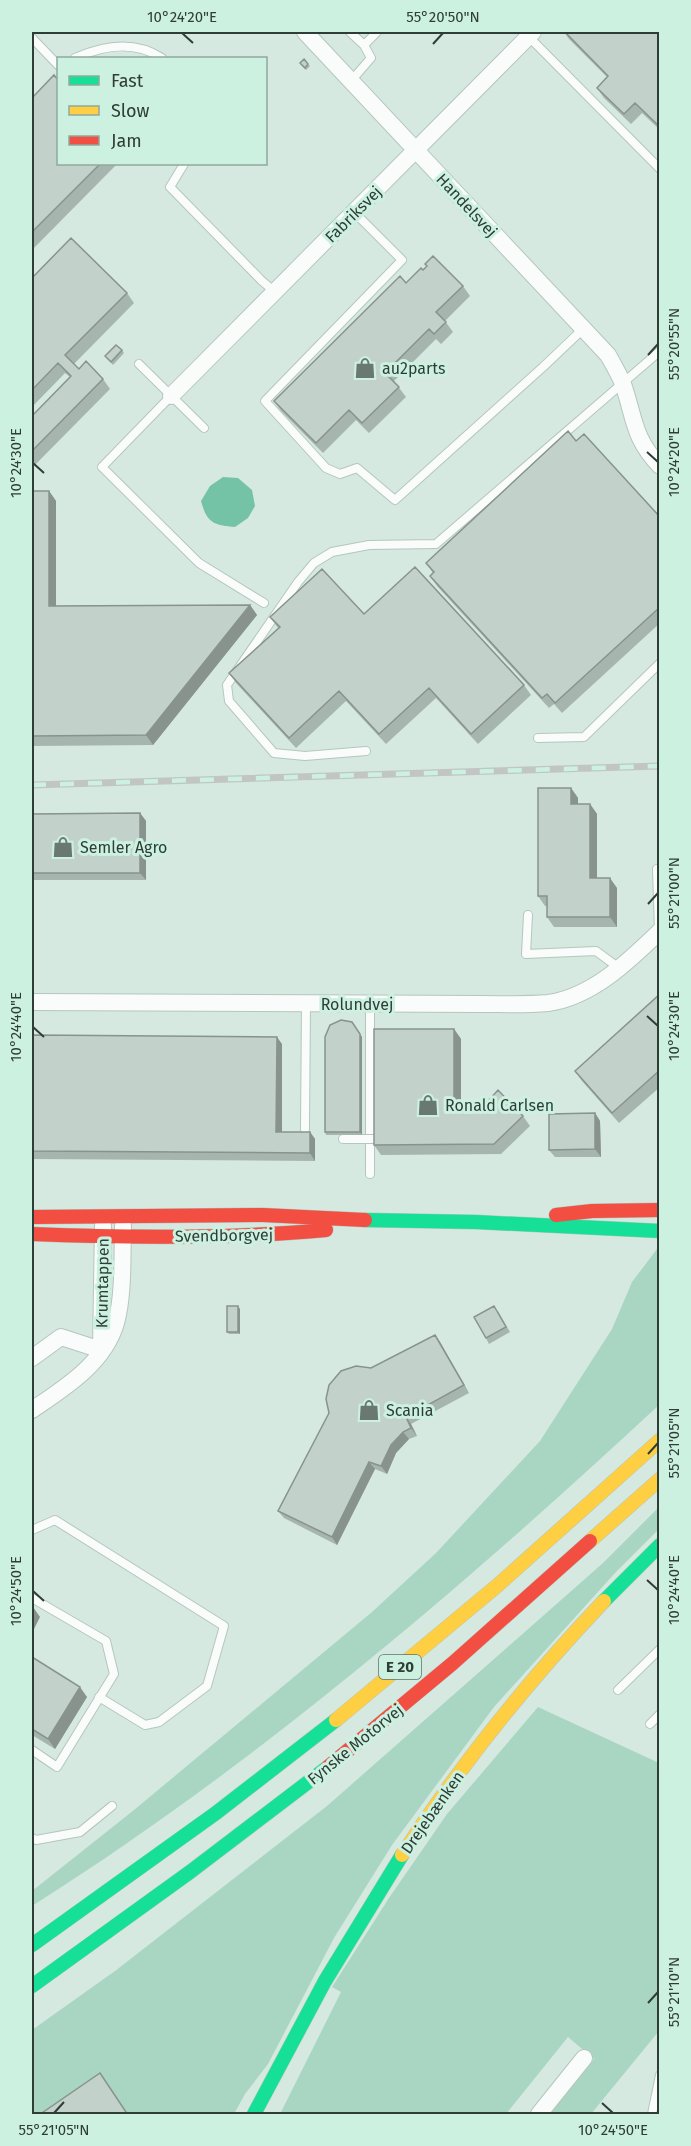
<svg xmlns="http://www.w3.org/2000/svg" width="691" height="2146" font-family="'Fira Sans',sans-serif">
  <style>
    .green { fill: #a9d6c3 }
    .water { fill: #75c3a7 }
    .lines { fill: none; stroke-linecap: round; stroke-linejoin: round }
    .lane-casing { stroke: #b5c6be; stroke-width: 10 }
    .street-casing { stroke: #b5c6be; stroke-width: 18 }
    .fast-casing { stroke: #b5c6be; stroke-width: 15 }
    .slow-casing { stroke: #b5c6be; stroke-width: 15 }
    .jam-casing { stroke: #b5c6be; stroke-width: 15 }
    .lane { stroke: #f9fcfa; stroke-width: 8 }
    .street { stroke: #f9fcfa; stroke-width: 16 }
    .fast { stroke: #16e098; stroke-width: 14 }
    .slow { stroke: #ffcf43; stroke-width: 14 }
    .jam { stroke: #f24e42; stroke-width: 14 }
    .rail-casing { stroke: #c1c6c4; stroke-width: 7 }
    .rail { stroke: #cdf1e1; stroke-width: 4.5; stroke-dasharray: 14; stroke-linecap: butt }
    .lane-bridge-casing { stroke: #b5c6be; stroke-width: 10; stroke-linecap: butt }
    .lane-bridge { stroke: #f9fcfa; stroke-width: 8 }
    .wall { fill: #a7b5af }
    .shaded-wall { fill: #88938e }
    .building { fill: #c2d2cb; stroke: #88938e; stroke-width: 1.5 }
    .ticks { fill: none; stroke: #2f3d37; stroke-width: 2 }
    .labels { text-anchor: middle; stroke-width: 6; stroke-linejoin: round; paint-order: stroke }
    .shield { fill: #cdf1e1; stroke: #5e736a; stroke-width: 1.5 }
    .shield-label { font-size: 15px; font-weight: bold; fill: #2f3d37 }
    .street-label { font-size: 16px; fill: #2f3d37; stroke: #cdf1e1 }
    .poi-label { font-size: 16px; fill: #2f3d37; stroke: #cdf1e1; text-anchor: start }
    .neatline { fill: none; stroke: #2f3d37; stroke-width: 2 }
    .ticks-label { font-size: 15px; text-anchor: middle; fill: #2f3d37 }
  </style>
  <rect width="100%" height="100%" fill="#d5e9e0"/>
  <path class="green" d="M657,1249H660L659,1405C463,1587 258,1763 32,1906V1891L134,1810L372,1612L436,1553L540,1441L612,1329L632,1282Z
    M659,1507V1529L615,1573L494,1707L392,1845L334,1938L268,2064L245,2094L234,2114H32V2030L115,1971L327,1806L603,1563Z
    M538,1707L659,1763V2031L591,2114H550L594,2059L568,2037L506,2114H280L341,1992L332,1987L389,1898L447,1814Z"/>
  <path class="water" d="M223,477L238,478L252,490L255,506L248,518L235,527C213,525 207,523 201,501L210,486Z"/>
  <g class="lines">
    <defs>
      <path id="lane" d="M350,32L364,45L371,58L351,81
        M528,36L660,169
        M32,38L58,65
        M364,45L377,32
        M75,58C104,45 134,40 162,58
        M184,164L170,187L262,281L275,292
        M354,212L402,260L265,401L326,468L340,474L357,468L395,500L543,367L583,329
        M139,364L204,428
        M171,396L102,467L199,563L264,603
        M538,738L584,737L660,663
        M366,751L305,756L274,753L229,701L227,685L298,582L314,563L332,552L369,545L436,544L660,351
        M657,869L659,932
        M528,915L526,954L596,951L619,968
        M305,1129L306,1003
        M343,1139H361
        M370,1174V1004
        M32,1530L55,1520L224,1626L207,1686L159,1722L145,1725L99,1697
        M32,1598L106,1641L114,1674L57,1767L32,1750
        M618,1690L660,1649
        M650,1724L660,1714
        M32,1838L36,1840L80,1832L112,1806
        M652,2114L660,2075"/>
      <path id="street" d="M305,32L608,355C613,364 619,374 623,384C635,419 633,438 660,466
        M171,396L533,32
        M32,1002L482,1004C504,1004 526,1005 548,1003C592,997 629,961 660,931
        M101,1348L103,1226
        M32,1358L61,1337L101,1350
        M32,1410C64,1388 104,1364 116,1323C124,1294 122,1256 123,1226
        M539,2114L584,2058"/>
      <path id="fast" d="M365,1220L476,1222L660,1231
        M604,1601L660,1545
        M32,1945L216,1813L336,1720
        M32,1986L190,1872L328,1767
        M254,2114L325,1981L402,1855"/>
      <path id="slow" d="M590,1541L660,1479
        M336,1720L498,1585L660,1440
        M402,1855C461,1764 529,1680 604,1601"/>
      <path id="jam" d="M556,1215L592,1211L660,1210
        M32,1217L263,1215L365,1220
        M32,1234C130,1238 228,1239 326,1230
        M328,1767L453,1663L590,1541"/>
    </defs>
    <use href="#lane" class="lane-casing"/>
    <use href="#street" class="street-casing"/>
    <use href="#fast" class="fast-casing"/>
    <use href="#slow" class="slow-casing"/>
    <use href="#jam" class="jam-casing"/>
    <use href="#lane" class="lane"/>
    <use href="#street" class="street"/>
    <use href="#fast" class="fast"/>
    <use href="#slow" class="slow"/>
    <use href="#jam" class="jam"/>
    <defs>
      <path id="rail" d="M32,785L660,766"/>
    </defs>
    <use href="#rail" class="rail-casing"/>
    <use href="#rail" class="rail"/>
    <defs>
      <path id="lane-bridge" d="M361,1139H381"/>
    </defs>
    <use href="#lane-bridge" class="lane-bridge-casing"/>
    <use href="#lane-bridge" class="lane-bridge"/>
  </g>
  <path class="wall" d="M564,32H660V130L642,113L631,124L604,98L597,88L607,77L569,39Z
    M300,63L308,64L310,66L306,70Z
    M32,98L58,164H117L32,250Z
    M423,270L463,286L470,296L445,321L453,332L441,344L436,339L394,381L406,397L369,433L356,420L323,453L281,411L274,401L406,283Z
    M32,278L127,293L134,303L74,364L79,369L103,379L110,389L32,468V416L70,377L65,373L32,407Z
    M122,350L124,353L113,365L105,356Z
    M576,441L660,517V623L562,713L554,704L549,708L437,586L430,576L433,573L426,563Z
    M32,491H49L56,501V606L250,605L257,615L153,745L32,746Z
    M364,614L524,685L531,695L478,744L436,698L386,744L346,701L296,748L236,683L229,673L278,628L270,617Z
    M571,788L578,798V804H590L597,814V878L617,888V927H554L547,917V906H545L538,896Z
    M140,813L146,821V880H32V814Z
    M660,994V1087L619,1123L582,1081L575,1071Z
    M352,1022L362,1037V1135H326L325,1132Z
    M454,1029L461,1039V1104L466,1109L523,1116L530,1126L501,1154L381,1155L374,1145Z
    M32,1035L282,1044V1132H310L315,1139V1161L32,1159Z
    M595,1113L600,1121L601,1157H555L549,1150Z
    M240,1309V1334H229L227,1332Z
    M498,1311L510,1332L489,1344L486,1338Z
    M435,1335L469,1393L411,1424L417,1436L409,1439L396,1453L387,1474L375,1469L337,1545L284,1518L278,1511L371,1368Z
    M32,1657L87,1697L55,1749L32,1735Z"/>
  <path class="shaded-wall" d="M49,491L56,501V616L49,606Z
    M250,605L257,615L153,745L146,735Z
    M571,788L578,798V814L571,804Z
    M590,804L597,814V888L590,878Z
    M140,813L146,821V880L140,873Z
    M610,878L617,888V927L610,917Z
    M454,1029L461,1039V1107L454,1097Z
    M360,1034L362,1037V1135L360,1132Z
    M277,1037L282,1044V1139L276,1132Z
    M595,1113L600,1121L601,1157L595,1149Z
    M310,1132L315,1139V1161L310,1153Z
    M238,1306L240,1309V1334L238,1332Z
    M435,1335L440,1342L469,1393L464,1385Z
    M406,1417L411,1424L417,1436L411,1428Z
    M403,1432L409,1439L396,1453L387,1474L381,1466L391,1445Z
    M369,1462L375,1469L337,1545L332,1537Z
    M33,1607L40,1617L32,1633V1611Z
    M80,1687L87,1697L55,1749L48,1739Z"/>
  <path class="building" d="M565,32H660V127L635,103L624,114L597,88L608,76Z
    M304,59L308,64L305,68L300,63Z
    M54,75L58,80V164H100L32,232V98Z
    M71,238L127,293L65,355L79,369L86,361L103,379L32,451V416L71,376L58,363L32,390V278Z
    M433,256L463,286L436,312L446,322L434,334L429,329L385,373L399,387L362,423L349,410L316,443L274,401L400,276L406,283L421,268L423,270L427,266L425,264Z
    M116,345L122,350L111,362L105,356Z
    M568,431L576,441L584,434L660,517V607L555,703L547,694L542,698L430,576L434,572L426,563Z
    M32,491H49V606L250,605L146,735L32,736Z
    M415,567L524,685L471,734L429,688L379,734L339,691L289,738L229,673L280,627L270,617L322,569L364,614Z
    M538,788H571V804H590V878H610V917H547V896H538Z
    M140,813V873H32V814Z
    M660,994V1070L612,1113L575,1071Z
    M341,1020L352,1022L360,1034V1132H325V1037L330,1025Z
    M374,1029H454V1097L466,1109L480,1110L498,1090L523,1116L494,1144L374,1145Z
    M32,1035L277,1037L276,1132H310V1153L32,1151Z
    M595,1113V1149L549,1150V1114Z
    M227,1306H238V1332H227Z
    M494,1306L506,1327L486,1338L474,1317Z
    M435,1335L464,1385L406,1417L411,1428L403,1432L391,1445L381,1466L369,1462L332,1537L278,1511L329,1413L326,1399L329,1385L341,1371L356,1366L371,1368Z
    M32,1657L80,1687L48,1739L32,1729Z
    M100,2073L128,2115H39Z"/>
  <path class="ticks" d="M182,33L193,43M433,44L443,33M648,355L658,344M647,452L658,462M33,463L44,473M648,904L658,893M647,1016L658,1026M33,1027L44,1037M648,1454L658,1443M647,1580L658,1590M33,1591L44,1601M648,2003L658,1992M602,2103L613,2113M54,2113L64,2102"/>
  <defs>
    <symbol id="shop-bare" viewBox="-9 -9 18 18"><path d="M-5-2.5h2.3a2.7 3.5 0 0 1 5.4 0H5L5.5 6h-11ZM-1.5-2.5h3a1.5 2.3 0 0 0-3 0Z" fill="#697972" stroke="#cdf1e1" stroke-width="2.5" paint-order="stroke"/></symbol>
  </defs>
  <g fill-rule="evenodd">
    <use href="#shop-bare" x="350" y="353" width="30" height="30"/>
    <use href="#shop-bare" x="48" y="832" width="30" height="30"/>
    <use href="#shop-bare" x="413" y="1090" width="30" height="30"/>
    <use href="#shop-bare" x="354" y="1395" width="30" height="30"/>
  </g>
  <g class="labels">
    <rect class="shield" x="379" y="1655" width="42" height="24" rx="4.5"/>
    <g class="shield-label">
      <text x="400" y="1672">E 20</text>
    </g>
    <g class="street-label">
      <text transform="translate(467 205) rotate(47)" y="6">Handelsvej</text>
      <text transform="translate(353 214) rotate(-45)" y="6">Fabriksvej</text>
      <text x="357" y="1010">Rolundvej</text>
      <text transform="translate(224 1235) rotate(-1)" y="6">Svendborgvej</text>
      <text transform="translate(102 1283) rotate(-89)" y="6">Krumtappen</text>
      <text transform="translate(355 1744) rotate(-39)" y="6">Fynske Motorvej</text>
      <text transform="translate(432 1812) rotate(-55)" y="6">Drejebænken</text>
    </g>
    <g class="poi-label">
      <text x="382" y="374">au2parts</text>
      <text x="80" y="853">Semler Agro</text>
      <text x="445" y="1111">Ronald Carlsen</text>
      <text x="386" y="1416">Scania</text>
    </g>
  </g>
  <rect width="691" height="2146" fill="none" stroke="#cdf1e1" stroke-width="66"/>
  <rect x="57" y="57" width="210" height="108" fill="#cdf1e1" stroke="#8ea99d" stroke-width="1.5"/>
  <rect x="69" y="76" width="30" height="9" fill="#16e098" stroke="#8ea99d" stroke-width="1.5"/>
  <text x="111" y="87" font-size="18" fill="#2f3d37">Fast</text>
  <rect x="69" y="106" width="30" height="9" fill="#ffcf43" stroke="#8ea99d" stroke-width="1.5"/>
  <text x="111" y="117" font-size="18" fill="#2f3d37">Slow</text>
  <rect x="69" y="136" width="30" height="9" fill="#f24e42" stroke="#8ea99d" stroke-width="1.5"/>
  <text x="111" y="147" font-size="18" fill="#2f3d37">Jam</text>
  <rect x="33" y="33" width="625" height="2080" class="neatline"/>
  <g class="ticks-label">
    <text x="182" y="22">10°24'20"E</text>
    <text x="443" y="22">55°20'50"N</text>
    <text transform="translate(674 344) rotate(-90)" y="5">55°20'55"N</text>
    <text transform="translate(674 462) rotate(-90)" y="5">10°24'20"E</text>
    <text transform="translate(16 463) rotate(-90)" y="5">10°24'30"E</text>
    <text transform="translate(674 893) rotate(-90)" y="5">55°21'00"N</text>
    <text transform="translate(674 1026) rotate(-90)" y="5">10°24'30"E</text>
    <text transform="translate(16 1027) rotate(-90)" y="5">10°24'40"E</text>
    <text transform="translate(674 1443) rotate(-90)" y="5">55°21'05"N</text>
    <text transform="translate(674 1590) rotate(-90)" y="5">10°24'40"E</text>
    <text transform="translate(16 1591) rotate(-90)" y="5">10°24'50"E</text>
    <text transform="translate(674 1992) rotate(-90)" y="5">55°21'10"N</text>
    <text x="54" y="2135">55°21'05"N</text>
    <text x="613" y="2135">10°24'50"E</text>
  </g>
</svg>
